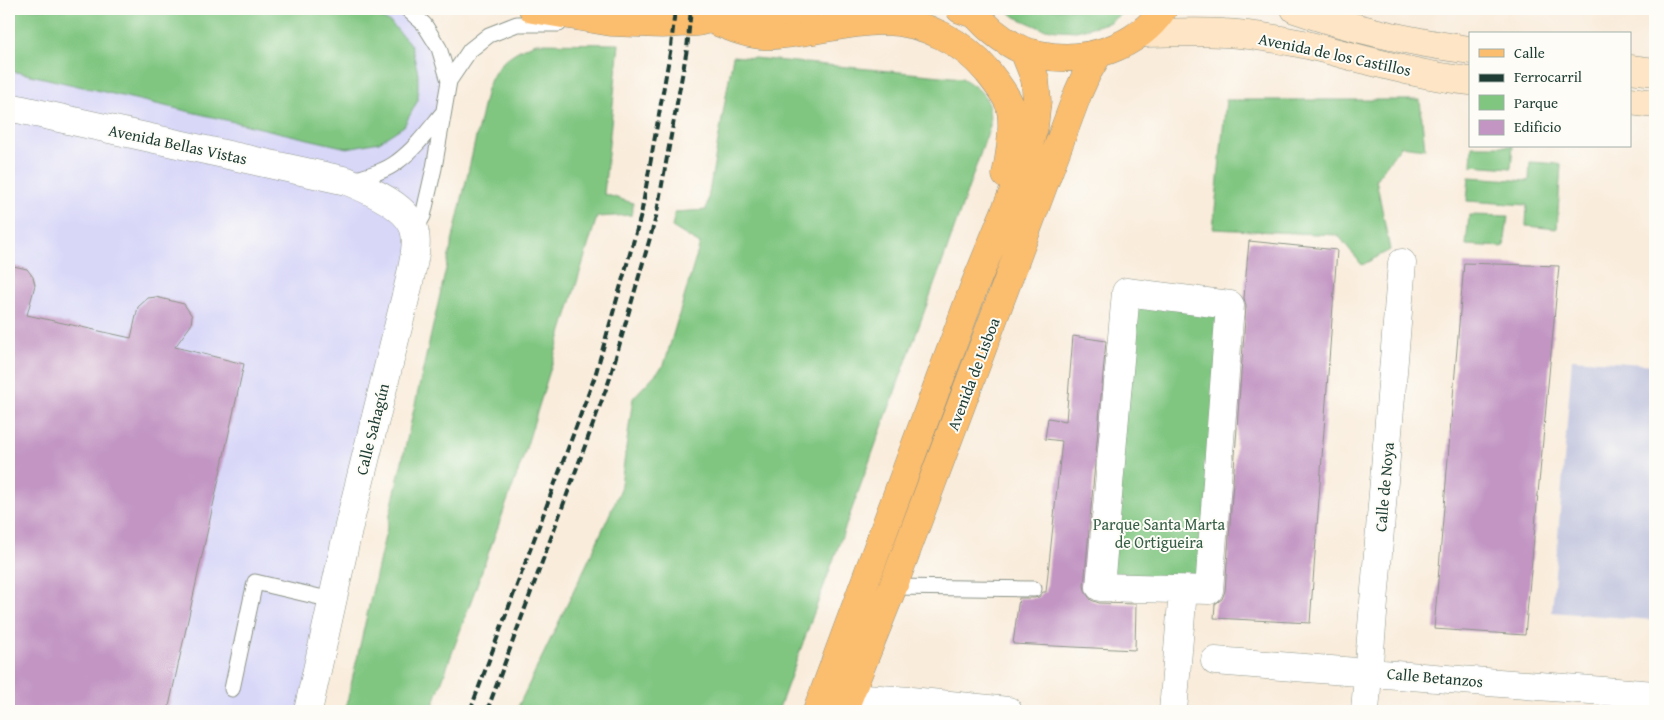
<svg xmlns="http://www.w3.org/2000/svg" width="1664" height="720" font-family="'Gentium Book Plus',serif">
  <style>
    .built { fill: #d8d7f8 }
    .industrial { fill: #bfc2dd }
    .green { fill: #80c681; stroke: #50825a }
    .building { fill: #c295c3 }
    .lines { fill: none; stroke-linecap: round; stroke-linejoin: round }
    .lane-casing { stroke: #8c9488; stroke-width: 17 }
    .street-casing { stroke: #8c9488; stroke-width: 29 }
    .secondary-casing { stroke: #8c9488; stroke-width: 29 }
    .primary-casing { stroke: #8c9488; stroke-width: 29 }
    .highway-casing { stroke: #8c9488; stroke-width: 29 }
    .lane { stroke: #fff; stroke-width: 15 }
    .street { stroke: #fff; stroke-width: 28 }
    .secondary { stroke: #fde5c5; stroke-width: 28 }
    .primary { stroke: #fbbd6e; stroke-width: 28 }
    .highway { stroke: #fbbd6e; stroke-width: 28 }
    .rail { stroke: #1f3d34; stroke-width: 4; stroke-dasharray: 8 4; stroke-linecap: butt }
    .labels { text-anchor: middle; stroke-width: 4; stroke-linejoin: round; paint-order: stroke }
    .street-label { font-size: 16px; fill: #1f3d34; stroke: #fdfcf7 }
    .park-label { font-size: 16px; fill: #375f47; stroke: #fdfcf7 }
  </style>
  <rect width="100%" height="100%" fill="#fdfcf7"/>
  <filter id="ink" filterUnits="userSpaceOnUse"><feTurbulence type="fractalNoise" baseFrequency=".02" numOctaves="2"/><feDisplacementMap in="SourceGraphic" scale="10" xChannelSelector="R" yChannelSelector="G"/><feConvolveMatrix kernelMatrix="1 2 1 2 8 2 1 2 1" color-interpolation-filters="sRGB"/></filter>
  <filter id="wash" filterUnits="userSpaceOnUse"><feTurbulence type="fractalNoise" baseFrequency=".0096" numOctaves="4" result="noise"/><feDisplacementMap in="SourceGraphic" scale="20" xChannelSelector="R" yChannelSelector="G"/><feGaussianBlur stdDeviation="1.12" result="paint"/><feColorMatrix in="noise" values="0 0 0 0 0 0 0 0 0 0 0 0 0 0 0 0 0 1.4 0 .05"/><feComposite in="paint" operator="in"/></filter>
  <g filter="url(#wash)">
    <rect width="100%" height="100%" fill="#f9ecdb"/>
    <path class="built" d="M9,9H407L424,24L449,81L308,711H9Z"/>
    <path class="industrial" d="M1572,359L1655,365V575L1652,620L1552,612Z"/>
    <path class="green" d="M9,9H364L391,23L411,45L418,73V100L404,126L379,142L347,148L22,73L9,71Z
      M1006,9H1128L1108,23L1076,31L1043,29L1015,17Z
      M536,43L619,44L604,194L633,203L632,215L597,217L523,458L431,711H345L487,89C497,62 510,53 536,43Z
      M733,56L962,78C986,93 990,98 990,126L945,255L778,711H516L591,555L620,491L633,398L664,365L700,244L672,227L675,212L706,210Z
      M1226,100H1420L1425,149L1401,146L1376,179L1390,250L1362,265L1338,235L1213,229Z
      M1472,146H1513L1511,168L1471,165Z
      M1530,162L1561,164L1557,229L1526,226L1527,205L1467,201L1469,177L1529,181Z
      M1469,215L1508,216L1504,247L1466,245Z
      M1126,290L1231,304L1210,591L1099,587Z"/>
    <g id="blocks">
      <path class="building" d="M1249,241L1337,250L1310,623L1214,618L1215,604L1222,599L1225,591L1246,306L1244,298Z
        M1464,263L1559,266L1525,635L1434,629Z
        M9,265L27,269L33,277L35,285L27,315L131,338L138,307L148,298L156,297L184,304L192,316L191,325L175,347L244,364L168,711H9Z
        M1073,336L1106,341L1084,586L1086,593L1091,600L1099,603L1136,604L1135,650L1013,644L1019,598H1034L1039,597L1043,592H1046L1062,441L1045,439L1048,418L1066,421Z"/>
    </g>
  </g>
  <g filter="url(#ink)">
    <use href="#blocks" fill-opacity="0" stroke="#8c9488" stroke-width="1"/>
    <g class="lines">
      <defs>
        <path id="lane" d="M407,9L424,24L439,48L449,81
          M350,181C366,176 384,172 397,162C415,149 428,131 442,114
          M415,231L423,216L434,168L449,81L470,50L489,35L517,24H559
          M893,587L1034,589
          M232,689L255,582L332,600"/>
        <path id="street" d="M9,107L347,181C369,190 411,207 415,233C418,249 412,267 409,283L350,521L308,711
          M1126,292L1230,305L1209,590L1100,587Z
          M1215,661L1655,695
          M826,690L848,697L911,701L1008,711
          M1173,711L1183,590
          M1365,711L1402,263"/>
        <path id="secondary" d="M1295,9C1352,29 1411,42 1470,50
          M1140,33C1168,33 1196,31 1224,33C1250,34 1278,39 1303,44C1358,57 1413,75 1470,81
          M1630,69L1655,72
          M1630,101L1655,104"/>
        <path id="primary" d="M972,9C984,26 1003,41 1022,50C1028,53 1035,53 1041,55C1085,64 1137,48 1163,9
          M710,19C727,26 743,33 761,35C777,37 797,32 814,30C837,26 861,21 885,21C925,22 963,42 988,72C995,81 1004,92 1009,103C1016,123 1010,155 1006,175
          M817,711L974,287L1021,173L1034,127L1037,101L1035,79L1024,51
          M843,711L893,587L1078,93L1087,73L1099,53"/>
        <path id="highway" d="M533,9L611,22L662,24L698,22L710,19L785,12L805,9
          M960,9L977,15"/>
      </defs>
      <use href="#lane" class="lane-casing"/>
      <use href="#street" class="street-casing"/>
      <use href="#secondary" class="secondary-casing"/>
      <use href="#primary" class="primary-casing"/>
      <use href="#highway" class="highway-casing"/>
      <use href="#lane" class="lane"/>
      <use href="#street" class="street"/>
      <use href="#secondary" class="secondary"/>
      <use href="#primary" class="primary"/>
      <use href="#highway" class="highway"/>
      <path class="rail" d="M470,711L595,376L641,215L671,47L675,9
        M487,711L609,381L656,217L687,49L691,9"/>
    </g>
  </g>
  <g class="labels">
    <g class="street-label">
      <text transform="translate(1335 54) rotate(12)" y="6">Avenida de los Castillos</text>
      <text transform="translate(178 144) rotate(12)" y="6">Avenida Bellas Vistas</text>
      <text transform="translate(973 374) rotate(-69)" y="6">Avenida de Lisboa</text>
      <text transform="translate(372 429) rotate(-76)" y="6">Calle Sahagún</text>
      <text transform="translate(1384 487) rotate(-85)" y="6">Calle de Noya</text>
      <text transform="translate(1435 677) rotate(5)" y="6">Calle Betanzos</text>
    </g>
    <g class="park-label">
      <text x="1159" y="530">Parque Santa Marta<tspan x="1159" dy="18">de Ortigueira</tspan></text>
    </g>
  </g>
  <rect width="1664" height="720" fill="none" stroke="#fdfcf7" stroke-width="30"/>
  <rect x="1469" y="32" width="162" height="115" fill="#fdfcf7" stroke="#a4b0a9"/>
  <rect x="1479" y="49" width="25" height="8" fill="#fbbd6e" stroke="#a4b0a9"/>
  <text x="1514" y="58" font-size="15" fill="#1f3d34">Calle</text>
  <rect x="1479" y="74" width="25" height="8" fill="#1f3d34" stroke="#a4b0a9"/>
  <text x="1514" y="82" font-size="15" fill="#1f3d34">Ferrocarril</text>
  <rect x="1479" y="95" width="25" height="15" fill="#80c681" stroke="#a4b0a9"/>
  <text x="1514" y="108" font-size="15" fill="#1f3d34">Parque</text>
  <rect x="1479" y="120" width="25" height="15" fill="#c295c3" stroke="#a4b0a9"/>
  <text x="1514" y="132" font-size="15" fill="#1f3d34">Edificio</text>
</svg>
